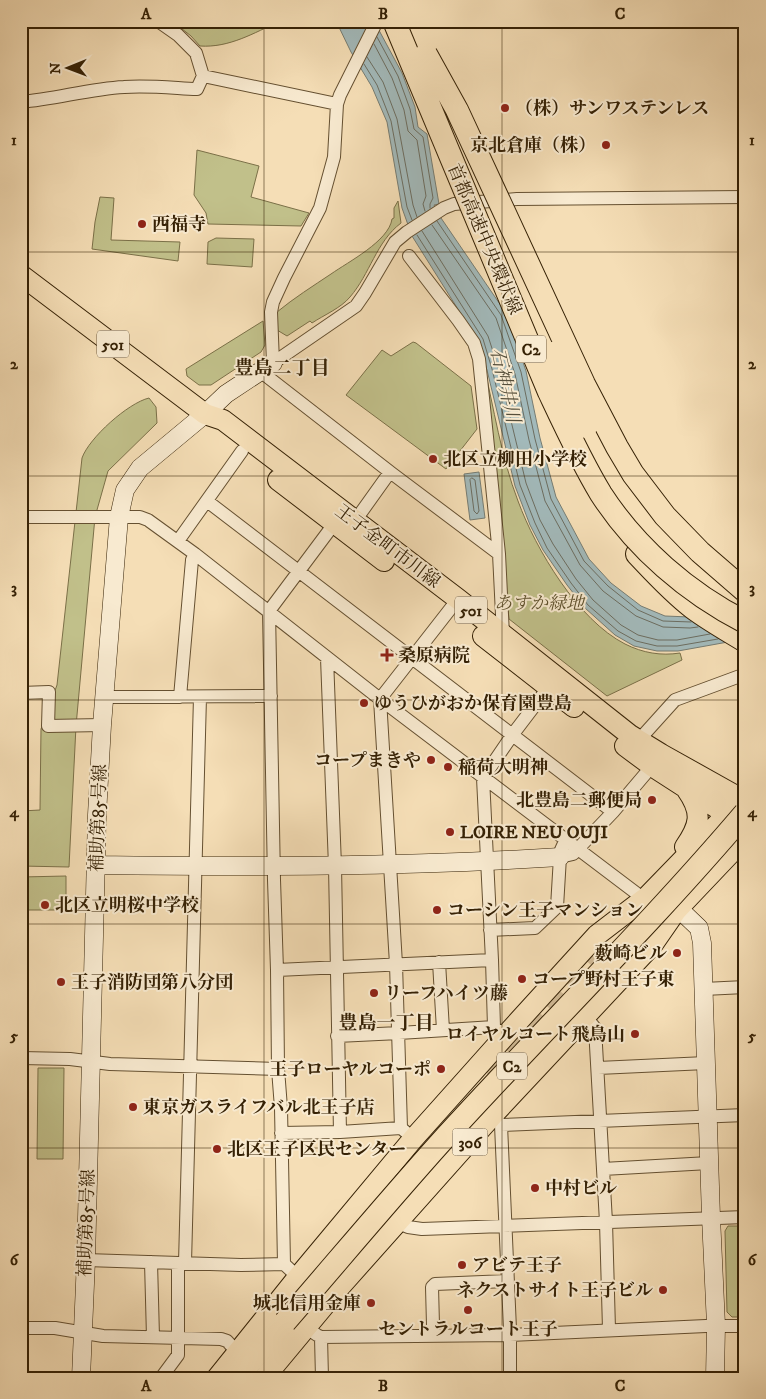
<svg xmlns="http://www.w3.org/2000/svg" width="766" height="1399" font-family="'IM FELL DW Pica','Noto Serif JP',serif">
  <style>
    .green { fill: #c1c08a; stroke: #7b7048 }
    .water { fill: #a2b9ba; stroke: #767c72 }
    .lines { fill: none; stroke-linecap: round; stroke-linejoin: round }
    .shore { stroke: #6c6d60; stroke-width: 1 }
    .primary-tunnel { stroke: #cfb893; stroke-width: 20; stroke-dasharray: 20 10; stroke-linecap: butt }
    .street-casing { stroke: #655031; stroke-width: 14 }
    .secondary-casing { stroke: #352105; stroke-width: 19 }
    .primary-casing { stroke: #352105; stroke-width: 22 }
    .highway-casing { stroke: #352105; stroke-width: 24 }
    .street { stroke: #f8ead0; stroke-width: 12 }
    .secondary { stroke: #f8ead0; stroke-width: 18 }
    .primary { stroke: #f5deb6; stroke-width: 20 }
    .highway { stroke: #f5deb6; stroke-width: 22 }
    .highway-bridge-casing { stroke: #352105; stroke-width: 24; stroke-linecap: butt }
    .highway-bridge { stroke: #f5deb6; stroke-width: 22 }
    .grid { fill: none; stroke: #352105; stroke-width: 1; stroke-opacity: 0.55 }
    .poi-dot { fill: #8f2418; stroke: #f8ead0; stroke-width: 2 }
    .labels { text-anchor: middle; stroke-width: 4; stroke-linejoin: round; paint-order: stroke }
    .shield { fill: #f8ead0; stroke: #705d42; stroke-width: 1 }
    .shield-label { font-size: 16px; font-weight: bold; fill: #352105 }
    .poi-label { font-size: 18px; font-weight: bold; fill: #352105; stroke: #f8ead0; text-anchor: start }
    .street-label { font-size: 18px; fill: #352105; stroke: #f8ead0 }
    .park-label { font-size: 18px; font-style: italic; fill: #5f512d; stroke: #f8ead0 }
    .neighbourhood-label { font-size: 19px; font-weight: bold; fill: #352105; stroke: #f8ead0 }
    .water-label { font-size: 19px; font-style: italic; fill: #564f3b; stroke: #f8ead0 }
    .neatline { fill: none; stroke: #352105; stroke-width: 2 }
    .grid-label { font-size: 16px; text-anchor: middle; font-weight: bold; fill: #352105 }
  </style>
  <rect width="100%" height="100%" fill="#f5deb6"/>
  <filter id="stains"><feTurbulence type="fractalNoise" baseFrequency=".004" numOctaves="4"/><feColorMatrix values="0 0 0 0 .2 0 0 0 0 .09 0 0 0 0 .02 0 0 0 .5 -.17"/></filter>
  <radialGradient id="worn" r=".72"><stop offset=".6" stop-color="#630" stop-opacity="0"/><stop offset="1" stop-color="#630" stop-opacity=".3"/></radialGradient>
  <path class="green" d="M172,21H195L203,26H209L222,21H280C254,33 229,48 200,46L191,36Z
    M197,150L259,166L251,197L309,213L301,226L208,224L206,213L194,195Z
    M100,197L114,198L111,240L180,242L178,261L92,249L95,222Z
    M398,201L401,223C376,242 370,274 350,297C341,308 324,315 312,323L310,321L287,336L277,330V312C294,298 313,286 331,274C348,262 389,241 392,219L394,218V208Z
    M216,238L254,239L252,267L207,264L208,242Z
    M263,321L265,345L261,352L211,385H199L187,376L186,369Z
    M413,342L416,343L471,386L477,429L446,469L346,395L382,350L391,356Z
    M483,362C494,408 501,457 518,501C536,550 578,620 625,644C643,653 661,656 680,653L682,660L607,696L509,619Z
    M149,398L156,407L157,423L108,471L95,517L76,726L69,867L21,866V811L40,810L41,729L57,685L82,458C89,438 128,403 149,398Z
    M66,876V910H21V877Z
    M38,1068H64L63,1159H37Z
    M728,1226H745V1317H732L727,1312L725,1231Z"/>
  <path class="water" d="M336,21H374L402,73L415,107L418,127L427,134L439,204L434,205L441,218L506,313L526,371L540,438L556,497L589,559L611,583L641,606L665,616L690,617L728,642L678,651H657L634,646L615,635L585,608L567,585L543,550L530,525L515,486L487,370L478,341L412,236L402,208L387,122L372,87L351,52Z
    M479,472L485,518L470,520L464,474Z"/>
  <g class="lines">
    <path class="shore" d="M377,37L398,76L410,109L414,129L423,137L433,198L430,204V208
      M374,44L392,78L404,110L408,131L417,140L426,196L423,204L425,211
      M367,57L383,82L397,119L413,205L417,217
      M364,64L377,85L391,121L407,207L412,220
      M437,221L501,315L521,372L535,439L551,499L584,561L608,586L638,610L663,621L691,622
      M432,225L496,318L515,374L529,440L545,501L580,565L603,591L636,616L663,627L690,628L698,627
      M422,231L488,336L498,367L526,483L540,520L553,544L576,579L593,600L621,625L638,635L658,640H677L710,634
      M417,235L483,339L492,369L520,485L535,523L547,548L571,583L588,605L618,631L636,641L657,646H677L718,639
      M472,478L475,480L479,511L477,514L474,511L470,480Z"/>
    <path class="primary-tunnel" d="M489,1075L599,948"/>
    <defs>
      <path id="street" d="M158,21L178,35L196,53L203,76L337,104
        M21,102C56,99 89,89 124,87C146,85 174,88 197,89L203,76
        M409,256L458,320L474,343L479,359L499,554L503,635
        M273,363L356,306L365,293L395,242L407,232L444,208L454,204L517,199L745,197
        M273,363L271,312L273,302L284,278L320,208L334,157L337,104L340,95L377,21
        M260,371L390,472
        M207,501L613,812
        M21,517H140L148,520L195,554L380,699L644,899
        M355,521L390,472L499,554
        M178,541L242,451
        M327,658L335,866L340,1132
        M21,693L49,692L48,726L102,725
        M104,697L271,696
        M180,697L192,560L195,554
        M638,741L675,700L740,676H745
        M560,857L573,854L613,812L652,766
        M490,930L535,928L557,907L560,857L561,850L566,839
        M439,962L443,1030
        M277,970L492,960
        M704,989L745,987
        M586,1017L595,1028L606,1222L609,1329
        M494,1027L492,960L483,778L513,734L548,688
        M337,1036L399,1033L494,1027L500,1032
        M21,1058L70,1059L110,1064L278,1069
        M598,1068L706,1063
        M493,1115L501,1125L510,1329V1378
        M501,1125L745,1115
        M401,1128L396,964L380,699L458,599
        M281,1133L340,1132L401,1128L407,1133
        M603,1169L709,1163
        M398,1223L408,1227L422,1229L745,1217
        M86,1260L241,1265L284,1264
        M151,1262L153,1337
        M185,1263L200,697
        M298,1277L284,1264L281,1108L278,1069L277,970L274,880L269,611L334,524
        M305,1327L317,1335L321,1337L510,1335L706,1326H745
        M21,1328H55L103,1336L221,1339L227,1341L237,1352
        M434,1336L433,1325L432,1287L435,1284L507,1281
        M321,1337L322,1378
        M161,1378L178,1355V1263"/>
      <path id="secondary" d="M96,865C251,867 405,867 560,857
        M678,908L699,928L702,943L711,1217L716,1325L715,1378
        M81,1378L86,1260L97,815L102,725L119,517L125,490L140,468L205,414L226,394L273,363"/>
      <path id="primary" d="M21,275L205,414L223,420L458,599L630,735L661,754L745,801
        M278,480L384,561
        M483,636L574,707
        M625,746L652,766L745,826
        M685,847C700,825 703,813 687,790
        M636,908L736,805
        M670,917L745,838
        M217,1378L298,1277L413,1139L505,1036L597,935L644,899
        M264,1378L338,1289L493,1115L653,944L678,908"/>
      <path id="highway" d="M586,427C601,454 616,481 634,506C664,545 703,576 745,601
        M637,554C655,573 672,592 693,608C709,620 727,630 745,641
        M237,1378L285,1322"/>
    </defs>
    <use href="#street" class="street-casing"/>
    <use href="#secondary" class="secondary-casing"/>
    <use href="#primary" class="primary-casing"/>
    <use href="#highway" class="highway-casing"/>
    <use href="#street" class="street"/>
    <use href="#secondary" class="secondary"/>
    <use href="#primary" class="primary"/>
    <use href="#highway" class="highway"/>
    <defs>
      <path id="highway-bridge" d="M394,21L549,392C565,426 581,461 601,494C636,548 688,593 745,622
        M426,54L457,110L584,384L617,447L633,474L665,516L700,552L745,591
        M552,353L586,427
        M285,1322C337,1262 388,1201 441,1142C541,1032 648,927 745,813"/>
    </defs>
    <use href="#highway-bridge" class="highway-bridge-casing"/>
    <use href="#highway-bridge" class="highway-bridge"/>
  </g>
  <path class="grid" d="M264,21V1378M502,21V1378M21,252H745M21,476H745M21,700H745M21,924H745M21,1148H745"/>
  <g class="poi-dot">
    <circle cx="505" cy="108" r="5"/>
    <circle cx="606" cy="145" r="5"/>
    <circle cx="142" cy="224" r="5"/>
    <circle cx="433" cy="459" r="5"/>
    <path d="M384.5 647.5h5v5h5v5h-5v5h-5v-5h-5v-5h5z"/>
    <circle cx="364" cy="703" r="5"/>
    <circle cx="431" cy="760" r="5"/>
    <circle cx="448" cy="767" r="5"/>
    <circle cx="652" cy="800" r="5"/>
    <circle cx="450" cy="832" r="5"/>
    <circle cx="45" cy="905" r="5"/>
    <circle cx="437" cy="910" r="5"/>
    <circle cx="677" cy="953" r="5"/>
    <circle cx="522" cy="979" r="5"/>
    <circle cx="61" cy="982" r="5"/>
    <circle cx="374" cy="993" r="5"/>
    <circle cx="635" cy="1034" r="5"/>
    <circle cx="441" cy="1069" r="5"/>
    <circle cx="133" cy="1107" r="5"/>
    <circle cx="217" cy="1149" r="5"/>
    <circle cx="535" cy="1188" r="5"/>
    <circle cx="462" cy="1265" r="5"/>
    <circle cx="663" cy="1290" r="5"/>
    <circle cx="371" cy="1303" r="5"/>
    <circle cx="468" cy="1310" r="5"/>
  </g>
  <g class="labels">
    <g class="shield">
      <rect x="97" y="330.5" width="32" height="27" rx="4"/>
      <rect x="516" y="335.5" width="30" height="27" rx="4"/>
      <rect x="455" y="596.5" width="32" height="27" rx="4"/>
      <rect x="497" y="1052.5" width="30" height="27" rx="4"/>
      <rect x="452.5" y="1128.5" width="35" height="27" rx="4"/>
    </g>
    <g class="shield-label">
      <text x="113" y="350">501</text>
      <text x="531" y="355">C2</text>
      <text x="471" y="616">501</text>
      <text x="512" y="1072">C2</text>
      <text x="470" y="1148">306</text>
    </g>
    <g class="poi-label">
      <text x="515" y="114">（株）サンワステンレス</text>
      <text x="596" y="151" text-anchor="end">京北倉庫（株）</text>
      <text x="152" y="230">西福寺</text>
      <text x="443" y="465">北区立柳田小学校</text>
      <text x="398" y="661">桑原病院</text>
      <text x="374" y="709">ゆうひがおか保育園豊島</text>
      <text x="421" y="766" text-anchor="end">コープまきや</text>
      <text x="458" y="773">稲荷大明神</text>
      <text x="642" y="806" text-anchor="end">北豊島二郵便局</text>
      <text x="460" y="838">LOIRE NEU OUJI</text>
      <text x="55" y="911">北区立明桜中学校</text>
      <text x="447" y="916">コーシン王子マンション</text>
      <text x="667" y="959" text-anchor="end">藪崎ビル</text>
      <text x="532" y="985">コープ野村王子東</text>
      <text x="71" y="988">王子消防団第八分団</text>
      <text x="384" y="999">リーフハイツ藤</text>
      <text x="625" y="1040" text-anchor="end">ロイヤルコート飛鳥山</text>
      <text x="431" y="1075" text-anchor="end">王子ローヤルコーポ</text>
      <text x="143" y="1113">東京ガスライフバル北王子店</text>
      <text x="227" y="1155">北区王子区民センター</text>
      <text x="545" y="1194">中村ビル</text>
      <text x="472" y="1271">アビテ王子</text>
      <text x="653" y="1296" text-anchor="end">ネクストサイト王子ビル</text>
      <text x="361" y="1309" text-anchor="end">城北信用金庫</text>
      <text x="468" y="1335" text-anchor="middle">セントラルコート王子</text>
    </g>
    <g class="street-label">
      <text transform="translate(485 239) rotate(67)" y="6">首都高速中央環状線</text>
      <text transform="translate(388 546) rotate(37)" y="6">王子金町市川線</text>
      <text transform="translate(98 818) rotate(-88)" y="6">補助第85号線</text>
      <text transform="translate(86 1223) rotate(-88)" y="6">補助第85号線</text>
    </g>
    <g class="park-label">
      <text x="539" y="609">あすか緑地</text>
    </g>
    <g class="neighbourhood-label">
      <text x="282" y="374">豊島二丁目</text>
      <text x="386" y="1029">豊島一丁目</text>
    </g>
    <g class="water-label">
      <text transform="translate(506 385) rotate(77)" y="7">石神井川</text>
    </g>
  </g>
  <rect width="766" height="1399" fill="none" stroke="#f5deb6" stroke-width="55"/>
  <g transform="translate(68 68) rotate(269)" stroke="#f8ead0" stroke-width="4" paint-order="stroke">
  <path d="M0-4L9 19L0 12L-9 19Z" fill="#352105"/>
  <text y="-8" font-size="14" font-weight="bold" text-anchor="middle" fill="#352105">N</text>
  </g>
  <rect x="28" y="28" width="710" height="1344" class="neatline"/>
  <g class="grid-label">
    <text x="146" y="19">A</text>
    <text x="383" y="19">B</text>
    <text x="620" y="19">C</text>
    <text x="14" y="145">1</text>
    <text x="752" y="145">1</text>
    <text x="14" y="369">2</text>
    <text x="752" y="369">2</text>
    <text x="14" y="593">3</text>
    <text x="752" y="593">3</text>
    <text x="14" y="817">4</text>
    <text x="752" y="817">4</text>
    <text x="14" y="1041">5</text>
    <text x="752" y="1041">5</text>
    <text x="14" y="1265">6</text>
    <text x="752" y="1265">6</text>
    <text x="146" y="1391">A</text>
    <text x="383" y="1391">B</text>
    <text x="620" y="1391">C</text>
  </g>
  <rect width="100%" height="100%" filter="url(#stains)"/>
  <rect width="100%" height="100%" fill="url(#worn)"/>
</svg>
